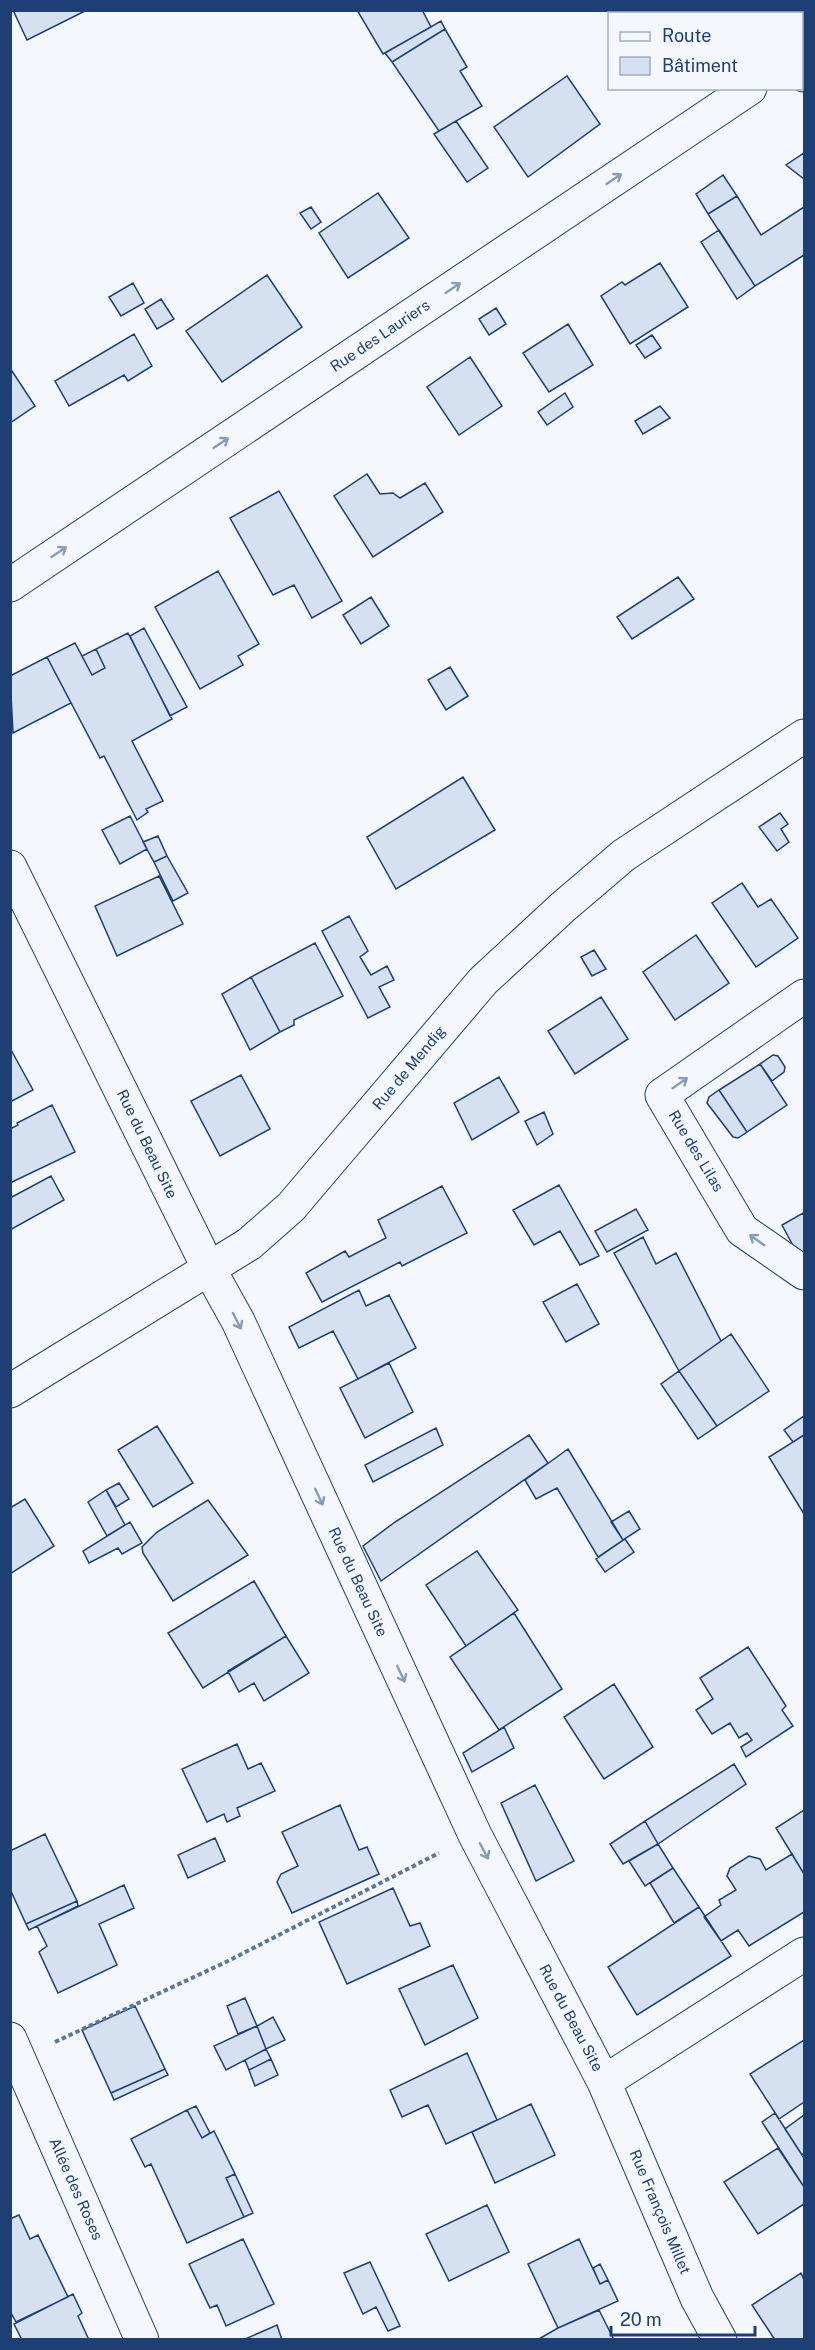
<svg xmlns="http://www.w3.org/2000/svg" width="815" height="2350" font-family="'Public Sans',sans-serif">
  <style>
    .building { fill: #d5e0f0; stroke: #1d3f73; stroke-width: 1.5 }
    .lines { fill: none; stroke-linecap: round; stroke-linejoin: round }
    .street-casing { stroke: #1d3f73; stroke-width: 35 }
    .secondary-casing { stroke: #1d3f73; stroke-width: 35 }
    .path { stroke: #5e769c; stroke-width: 4; stroke-dasharray: 4.5 3; stroke-linecap: butt }
    .street { stroke: #f4f7fb; stroke-width: 33 }
    .secondary { stroke: #f4f7fb; stroke-width: 33 }
    .oneway { stroke: #889bb7 }
    .labels { text-anchor: middle; stroke-width: 4.5; stroke-linejoin: round; paint-order: stroke }
    .street-label { font-size: 15px; fill: #1d3f73; stroke: #f4f7fb }
  </style>
  <rect width="100%" height="100%" fill="#f4f7fb"/>
  <path class="building" d="M13,10H87L27,40Z
    M357,10H422L431,27L383,54Z
    M441,21L445,29L392,62L385,53Z
    M445,29L467,67L460,71L482,106L439,131L392,62Z
    M567,76L600,124L528,177L494,127Z
    M456,121L488,168L467,182L434,134Z
    M804,153V179L786,165Z
    M723,175L737,196L708,214L696,194Z
    M378,193L409,238L348,278L319,233Z
    M737,196L761,235L804,207V255L755,286L708,214Z
    M311,207L321,222L311,229L300,213Z
    M719,230L755,286L737,299L701,242Z
    M660,263L688,307L630,344L601,296L622,282L625,285Z
    M267,275L302,327L222,382L186,331Z
    M133,283L144,303L121,316L109,297Z
    M161,299L174,319L157,329L145,309Z
    M496,308L506,324L489,335L479,319Z
    M568,324L593,365L549,392L523,353Z
    M134,334L152,366L128,381L124,375L69,406L55,381Z
    M652,335L661,348L645,358L636,345Z
    M470,357L502,406L459,435L427,387Z
    M10,368L35,406L10,423Z
    M565,393L573,407L547,425L538,412Z
    M660,406L670,418L643,434L635,421Z
    M367,474L380,494L393,493L400,498L425,483L443,512L373,557L334,496Z
    M279,491L342,601L312,618L294,585L273,595L230,518Z
    M218,571L259,644L238,656L243,665L200,689L155,607Z
    M678,577L694,599L632,639L617,617Z
    M371,597L389,626L361,644L343,615Z
    M144,628L187,707L170,716L130,636Z
    M128,633L172,719L132,741L163,801L146,809L148,812L137,820L104,756L100,758L47,657L75,643L92,675L105,668L96,649Z
    M96,649L105,668L92,675L82,656Z
    M47,657L71,703L13,733L10,676Z
    M450,667L468,696L446,710L428,680Z
    M463,777L495,830L396,889L367,837Z
    M780,813L788,824L781,829L789,842L777,851L759,827Z
    M130,816L147,849L120,864L102,830Z
    M158,836L167,856L154,862L143,842Z
    M167,856L188,893L173,901L154,862Z
    M159,876L183,924L117,956L95,906Z
    M742,883L758,907L771,899L798,938L756,967L712,903Z
    M349,916L368,951L360,957L371,975L387,966L394,980L379,987L390,1007L368,1018L322,931Z
    M696,935L729,983L675,1020L643,972Z
    M315,943L343,996L294,1020V1025L280,1032L251,977Z
    M594,950L606,969L592,976L581,957Z
    M251,977L280,1032L250,1050L222,994Z
    M601,997L628,1039L575,1074L548,1031Z
    M10,1048L33,1090L10,1102Z
    M773,1055L778,1056L785,1067L784,1072L772,1081L760,1064Z
    M760,1064L787,1105L747,1132L719,1090Z
    M241,1075L270,1129L220,1156L191,1101Z
    M499,1077L519,1112L472,1140L454,1103Z
    M719,1090L747,1132L738,1138L733,1137L707,1103L709,1097Z
    M52,1105L75,1152L10,1183V1129L18,1125L17,1123Z
    M544,1112L553,1134L537,1145L525,1121Z
    M51,1176L64,1200L10,1230V1198Z
    M559,1185L599,1256L580,1265L560,1231L534,1245L513,1210Z
    M442,1186L467,1233L402,1266L400,1262L322,1302L306,1273L345,1251L349,1257L386,1238L378,1220Z
    M636,1209L648,1230L607,1252L595,1231Z
    M803,1213L804,1216V1266L782,1225Z
    M643,1237L656,1264L676,1253L721,1341L679,1371L614,1253Z
    M577,1284L599,1324L566,1342L543,1302Z
    M359,1290L366,1306L389,1295L416,1348L358,1379L333,1331L299,1348L289,1327Z
    M731,1334L769,1391L717,1426L679,1371Z
    M389,1363L413,1412L365,1438L340,1388Z
    M679,1371L717,1426L698,1439L661,1384Z
    M804,1416V1435L793,1442L784,1430Z
    M157,1426L193,1483L153,1507L118,1450Z
    M436,1428L443,1445L373,1482L365,1465Z
    M529,1435L548,1463L381,1581L363,1546L395,1522Z
    M804,1435V1514L769,1457Z
    M568,1449L623,1540L598,1557L557,1488L536,1499L525,1480Z
    M119,1483L129,1499L116,1507L106,1490Z
    M106,1490L125,1525L107,1536L88,1502Z
    M25,1499L54,1546L10,1574V1508Z
    M208,1500L248,1555L173,1601L143,1553L142,1547L157,1532Z
    M629,1511L640,1529L623,1540L611,1522Z
    M130,1522L142,1543L122,1554L118,1548L89,1563L83,1551Z
    M625,1539L634,1552L605,1572L596,1559Z
    M477,1551L518,1610L466,1646L426,1585Z
    M254,1581L286,1636L203,1688L168,1633Z
    M514,1613L562,1689L499,1730L450,1657Z
    M286,1636L309,1673L264,1701L254,1683L239,1692L228,1671Z
    M748,1647L786,1706L782,1710L793,1726L746,1757L741,1747L752,1740L747,1733L739,1738L730,1723L712,1734L696,1710L713,1699L700,1678Z
    M614,1684L653,1747L604,1779L564,1717Z
    M504,1727L514,1748L472,1772L463,1753Z
    M237,1744L248,1769L261,1763L275,1791L237,1808L240,1816L227,1822L224,1814L207,1822L182,1769Z
    M734,1764L746,1784L658,1844L645,1821Z
    M535,1785L574,1861L536,1881L501,1803Z
    M340,1805L359,1850L367,1847L379,1874L292,1913L277,1882L281,1874L298,1866L282,1832Z
    M804,1810V1874L776,1828Z
    M645,1821L658,1844L623,1864L610,1844Z
    M45,1834L77,1901L26,1924L10,1889V1851Z
    M215,1838L225,1861L188,1878L178,1855Z
    M658,1844L673,1868L645,1886L629,1861Z
    M792,1854L804,1874V1912L749,1946L738,1930L721,1941L704,1917L721,1905L719,1900L736,1890L727,1876L730,1868L749,1856L760,1859L766,1870Z
    M673,1868L699,1907L674,1923L650,1883Z
    M124,1885L134,1908L99,1924L117,1965L58,1993L39,1952L47,1946L37,1926Z
    M393,1888L410,1926L420,1923L430,1946L347,1984L319,1922Z
    M77,1901L78,1906L29,1930L26,1924Z
    M699,1907L731,1956L637,2015L608,1967Z
    M453,1965L478,2018L425,2045L399,1989Z
    M245,1998L257,2026L238,2034L227,2006Z
    M135,2006L165,2069L111,2093L82,2030Z
    M273,2017L285,2040L266,2049L257,2026Z
    M257,2026L266,2049L226,2070L214,2046Z
    M804,2040V2102L779,2119L750,2074Z
    M266,2049L271,2059L249,2070L245,2060Z
    M467,2053L497,2120L446,2144L428,2105L402,2117L390,2090Z
    M271,2059L278,2075L255,2086L249,2070Z
    M165,2069L168,2075L114,2100L111,2093Z
    M531,2104L555,2155L495,2183L472,2132Z
    M196,2106L210,2133L202,2138L187,2110Z
    M187,2110L202,2138L214,2131L235,2174L226,2178L244,2217L187,2243L151,2164L145,2167L131,2139Z
    M775,2113L804,2158V2187L762,2122Z
    M804,2115V2153L802,2155L785,2129Z
    M778,2148L804,2187V2204L758,2234L724,2182Z
    M235,2174L253,2213L244,2217L226,2178Z
    M487,2205L509,2252L449,2281L426,2234Z
    M19,2215L30,2239L38,2235L68,2297L16,2322L10,2311V2219Z
    M243,2239L274,2304L226,2326L217,2305L210,2308L189,2264Z
    M579,2239L600,2284L608,2280L618,2301L558,2328L528,2264Z
    M370,2262L400,2326L388,2331L376,2307L363,2314L344,2273Z
    M600,2264L608,2280L600,2284L593,2268Z
    M801,2273L804,2280V2340H775L752,2305Z
    M73,2294L82,2313L78,2316L89,2340H22L14,2324Z
    M599,2310L614,2340H537L558,2328Z
    M277,2325L282,2340H243Z"/>
  <g class="lines">
    <defs>
      <path id="street" d="M10,585L750,88
        M10,867L209,1269L238,1321L475,1835L604,2082L697,2298L720,2340
        M804,996L662,1095L742,1230L804,1273
        M10,2039L142,2340
        M604,2082L804,1954"/>
      <path id="secondary" d="M701,10L706,14
        M802,73L804,75
        M10,1391L249,1244L291,1207L483,981L563,907L624,855L804,736"/>
    </defs>
    <use href="#street" class="street-casing"/>
    <use href="#secondary" class="secondary-casing"/>
    <path class="path" d="M55,2042L226,1962L439,1853"/>
    <use href="#street" class="street"/>
    <use href="#secondary" class="secondary"/>
  </g>
  <defs><path id="oneway-shaft" d="M-6 0H5M1.5-3L5.5 0L1.5 3" fill="none" stroke-width="1.6" stroke-linecap="round" stroke-linejoin="round" transform="scale(1.5)"/></defs>
  <g class="oneway">
    <use href="#oneway-shaft" transform="translate(614 179) rotate(-34)"/>
    <use href="#oneway-shaft" transform="translate(453 288) rotate(-34)"/>
    <use href="#oneway-shaft" transform="translate(221 443) rotate(-34)"/>
    <use href="#oneway-shaft" transform="translate(59 552) rotate(-34)"/>
    <use href="#oneway-shaft" transform="translate(680 1083) rotate(-35)"/>
    <use href="#oneway-shaft" transform="translate(757 1240) rotate(-145)"/>
    <use href="#oneway-shaft" transform="translate(237 1321) rotate(63)"/>
    <use href="#oneway-shaft" transform="translate(319 1497) rotate(65)"/>
    <use href="#oneway-shaft" transform="translate(401 1674) rotate(65)"/>
    <use href="#oneway-shaft" transform="translate(484 1851) rotate(62)"/>
  </g>
  <g class="labels">
    <g class="street-label">
      <text transform="translate(380 336) rotate(-34)" y="5">Rue des Lauriers</text>
      <text transform="translate(409 1068) rotate(-50)" y="5">Rue de Mendig</text>
      <text transform="translate(147 1144) rotate(64)" y="5">Rue du Beau Site</text>
      <text transform="translate(696 1151) rotate(59)" y="5">Rue des Lilas</text>
      <text transform="translate(358 1582) rotate(65)" y="5">Rue du Beau Site</text>
      <text transform="translate(571 2018) rotate(62)" y="5">Rue du Beau Site</text>
      <text transform="translate(76 2189) rotate(66)" y="5">Allée des Roses</text>
      <text transform="translate(660 2212) rotate(67)" y="5">Rue François Millet</text>
    </g>
  </g>
  <rect width="815" height="2350" fill="none" stroke="#1d3f73" stroke-width="24"/>
  <rect x="608" y="12" width="195" height="78" fill="#f4f7fb" stroke="#9eadc5" stroke-width="1.5"/>
  <rect x="620" y="32" width="30" height="9" fill="#f4f7fb" stroke="#9eadc5" stroke-width="1.5"/>
  <text x="662" y="42" font-size="18" fill="#1d3f73">Route</text>
  <rect x="620" y="57" width="30" height="18" fill="#d5e0f0" stroke="#9eadc5" stroke-width="1.5"/>
  <text x="662" y="72" font-size="18" fill="#1d3f73">Bâtiment</text>
  <path d="M611 2326v9h144v-9" fill="none" stroke="#1d3f73" stroke-width="3"/>
  <text x="620" y="2326" font-size="18" fill="#1d3f73" stroke="#f4f7fb" stroke-width="4.5" paint-order="stroke">20 m</text>
</svg>
